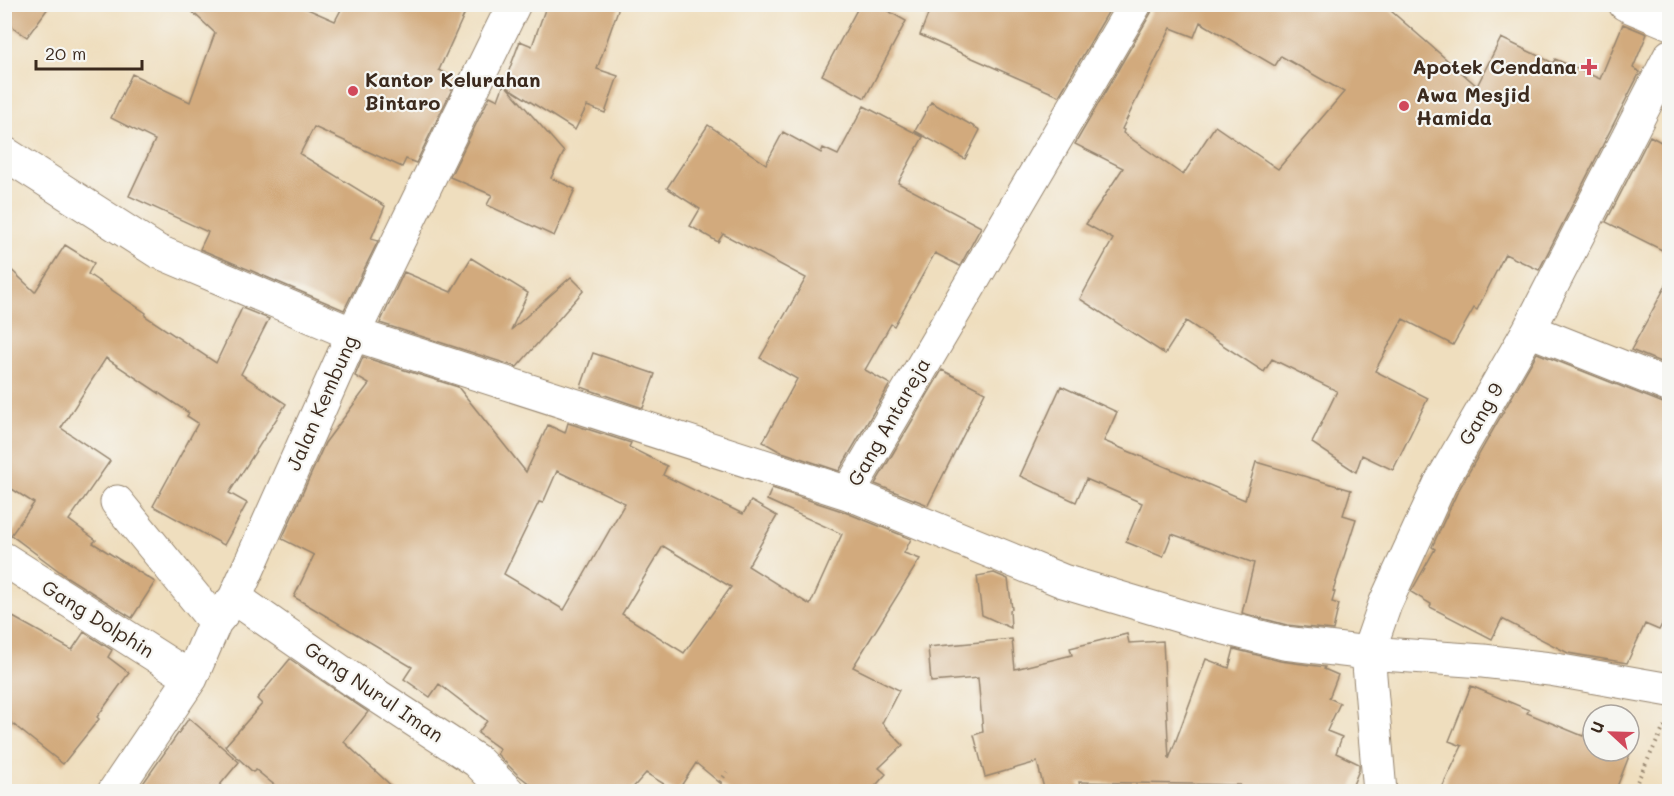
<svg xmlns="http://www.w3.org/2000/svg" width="1674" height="796" font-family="Mali,sans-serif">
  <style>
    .building { fill: #d2aa7d; fill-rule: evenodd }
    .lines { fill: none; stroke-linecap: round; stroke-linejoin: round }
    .minor-casing { stroke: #95846e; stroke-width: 35 }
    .highway-casing { stroke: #95846e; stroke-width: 35 }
    .path { stroke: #95846e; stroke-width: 4; stroke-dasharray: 1.5 4.5; stroke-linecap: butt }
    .minor { stroke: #fff; stroke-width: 33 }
    .highway { stroke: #fff; stroke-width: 33 }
    .poi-dot { fill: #d1495b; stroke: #f6f6f2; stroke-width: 2 }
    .labels { text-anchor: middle; stroke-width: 4.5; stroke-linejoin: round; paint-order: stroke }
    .poi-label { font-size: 20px; font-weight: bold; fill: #3b2a1e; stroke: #f6f6f2; text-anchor: start }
    .street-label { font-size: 20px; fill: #3b2a1e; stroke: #f6f6f2 }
  </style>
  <rect width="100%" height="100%" fill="#f6f6f2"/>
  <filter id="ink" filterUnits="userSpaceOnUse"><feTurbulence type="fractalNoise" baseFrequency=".0167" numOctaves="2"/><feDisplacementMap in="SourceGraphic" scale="12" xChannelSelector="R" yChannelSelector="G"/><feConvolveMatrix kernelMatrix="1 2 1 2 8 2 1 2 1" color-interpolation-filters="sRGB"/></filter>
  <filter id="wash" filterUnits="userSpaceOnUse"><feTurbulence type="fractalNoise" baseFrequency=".008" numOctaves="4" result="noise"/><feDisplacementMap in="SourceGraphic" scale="24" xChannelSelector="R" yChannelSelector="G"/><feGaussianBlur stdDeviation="1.35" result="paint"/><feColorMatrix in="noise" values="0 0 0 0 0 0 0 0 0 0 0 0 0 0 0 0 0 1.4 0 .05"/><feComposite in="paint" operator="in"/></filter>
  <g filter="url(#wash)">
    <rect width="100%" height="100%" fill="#efdebe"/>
    <g id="blocks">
      <path class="building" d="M4,4H51L27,37L4,21Z
        M184,4H296L335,21L344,4H469L439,70L457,79L416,163L406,159L402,167L314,127L300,154L385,206L371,239L378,241L344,310L200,249L208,232L129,196L155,140L111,118L132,74L190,102L215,33Z
        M547,4H620L597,69L618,76L605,113L587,106L575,130L507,87L564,152L551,178L575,189L554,236L487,205L492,195L450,177L490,96L498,100L520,41L532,46Z
        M860,4H876L906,21L865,98L822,75Z
        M932,4H1113L1059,96L920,35Z
        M1154,4H1383L1477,86L1501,38L1553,63L1555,59L1600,79L1623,24L1647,34L1633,68L1640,72L1539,270L1505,254L1477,310L1474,308L1453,345L1403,319L1375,371L1428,398L1393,470L1362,455L1356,472L1312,443L1337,391L1272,359L1264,372L1186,321L1165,354L1080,299L1113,239L1086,224L1123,168L1075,144L1151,13ZM1200,22L1275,66L1281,56L1344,92L1278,169L1215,126L1183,175L1123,133L1124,130L1122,129L1171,28L1194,37Z
        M931,102L980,130L965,159L915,131Z
        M864,106L923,137L898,183L981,227L960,266L935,253L894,326L891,324L865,370L890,384L839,471L779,451L763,442L797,379L760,358L806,278L723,234L718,242L690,226L700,209L667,188L708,125L766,164L783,132L821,153L823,148L838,155Z
        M1650,136L1670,147V254L1606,222Z
        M65,245L94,263L88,274L146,313L145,316L216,363L242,308L269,319L241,374L286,404L229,493L247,503L224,545L153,506L198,423L187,416L189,413L106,358L61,428L110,461L69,520L96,540L93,543L155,582L132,618L67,577L11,535L34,503L4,484V263L35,292Z
        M471,258L528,293L511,330L571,277L584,290L517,367L380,323L404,272L451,292Z
        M1670,278V366L1631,350Z
        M593,353L655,374L643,408L581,387Z
        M1537,353L1663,403L1670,404V609L1659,630L1645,624L1627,663L1568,653L1502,619L1492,639L1430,607L1431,604L1411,592L1435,549L1432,547L1457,493Z
        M363,357L458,387L526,472L548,425L565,433L568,423L631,443L629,447L667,466L663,475L743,514L751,501L777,516L748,566L810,605L842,534L767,500L772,488L842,511L911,539L904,553L920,559L853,667L899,690L882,723L903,745L879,768L886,774L870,792H731L696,763L677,792L646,773L629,792H540L517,774L497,754L500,749L478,733L487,721L439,684L430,697L404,679L412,667L294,597L314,555L282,539L325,443L369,384L355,376ZM557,471L625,503L564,610L504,574L539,502L543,503ZM663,546L731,587L684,653L622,614Z
        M942,370L985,392L928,505L875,484Z
        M1061,386L1117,412L1104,441L1245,500L1256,462L1351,490L1343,515L1356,519L1333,591L1335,592L1332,602L1339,604L1333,630L1287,625L1242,613L1254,563L1172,534L1163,557L1126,542L1142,503L1086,479L1076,502L1020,476Z
        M994,573L1008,579L1012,609L1010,610L1011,628L982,615L977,576Z
        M4,612L72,650L84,632L112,650L108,657L129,673L97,717L99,719L63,764L4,717Z
        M1127,634L1129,643L1163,641L1169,759L1206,659L1229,668L1234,649L1280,661L1325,667L1324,669L1338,675L1329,698L1340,703L1327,731L1342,737L1336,753L1359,764V770L1350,792H1237L1240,785L1079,782L1081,792H1045L1037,762L985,777L974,735L983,732L978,678L931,682L928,647L1012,639L1015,669L1072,655L1070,648Z
        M290,659L368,712L344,742L398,792H283L256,770L253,772L225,746L262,704L257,699Z
        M1471,686L1529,710L1527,713L1583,736L1585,733L1593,736V751H1631L1615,792H1440L1462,746L1449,741Z
        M189,718L239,762L214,792H137Z"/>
    </g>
  </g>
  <g filter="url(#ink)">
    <use href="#blocks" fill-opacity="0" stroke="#95846e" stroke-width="1.5"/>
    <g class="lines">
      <defs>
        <path id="minor" d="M4,153L157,251L353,334L848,493L1063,581L1190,619L1284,643L1368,653L1483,661L1550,669L1670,690
          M1529,330L1670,386
          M848,493L1135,4
          M117,502L215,622
          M4,559L191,678
          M235,598L353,680L477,761L508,792
          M114,792L191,678L215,622L235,598L353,334L514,4
          M1380,792L1368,653L1385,604L1440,484L1529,330L1670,56"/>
        <path id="highway" d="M1625,4L1670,23"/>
      </defs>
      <use href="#minor" class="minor-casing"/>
      <use href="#highway" class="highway-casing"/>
      <path class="path" d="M713,792L727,772
        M1632,792L1665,725"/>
      <use href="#minor" class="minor"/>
      <use href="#highway" class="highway"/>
    </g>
  </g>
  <g class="poi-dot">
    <path d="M1586 58h6v6h6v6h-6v6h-6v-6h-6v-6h6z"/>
    <circle cx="353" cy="91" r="6"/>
    <circle cx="1404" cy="106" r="6"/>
  </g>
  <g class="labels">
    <g class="poi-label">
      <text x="1577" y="74" text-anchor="end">Apotek Cendana</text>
      <text x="365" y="87">Kantor Kelurahan<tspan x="365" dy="23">Bintaro</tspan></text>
      <text x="1416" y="102">Awa Mesjid<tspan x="1416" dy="23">Hamida</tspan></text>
    </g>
    <g class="street-label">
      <text transform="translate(322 403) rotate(-66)" y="7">Jalan Kembung</text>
      <text transform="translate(1481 414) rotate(-60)" y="7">Gang 9</text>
      <text transform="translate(889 422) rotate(-60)" y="7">Gang Antareja</text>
      <text transform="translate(98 619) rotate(32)" y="7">Gang Dolphin</text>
      <text transform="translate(374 692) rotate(34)" y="7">Gang Nurul Iman</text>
    </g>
  </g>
  <rect width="1674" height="796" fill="none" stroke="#f6f6f2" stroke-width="24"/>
  <g transform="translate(1611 733) rotate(292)"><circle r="28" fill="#f6f6f2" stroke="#aba49d" stroke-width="1.5"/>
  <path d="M0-4.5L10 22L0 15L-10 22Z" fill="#d1495b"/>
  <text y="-9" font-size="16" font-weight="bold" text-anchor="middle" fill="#3b2a1e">U</text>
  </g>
  <path d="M36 60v9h106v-9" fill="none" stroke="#3b2a1e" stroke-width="3"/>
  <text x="45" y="60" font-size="18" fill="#3b2a1e" stroke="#f6f6f2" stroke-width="4.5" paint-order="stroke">20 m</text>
</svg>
